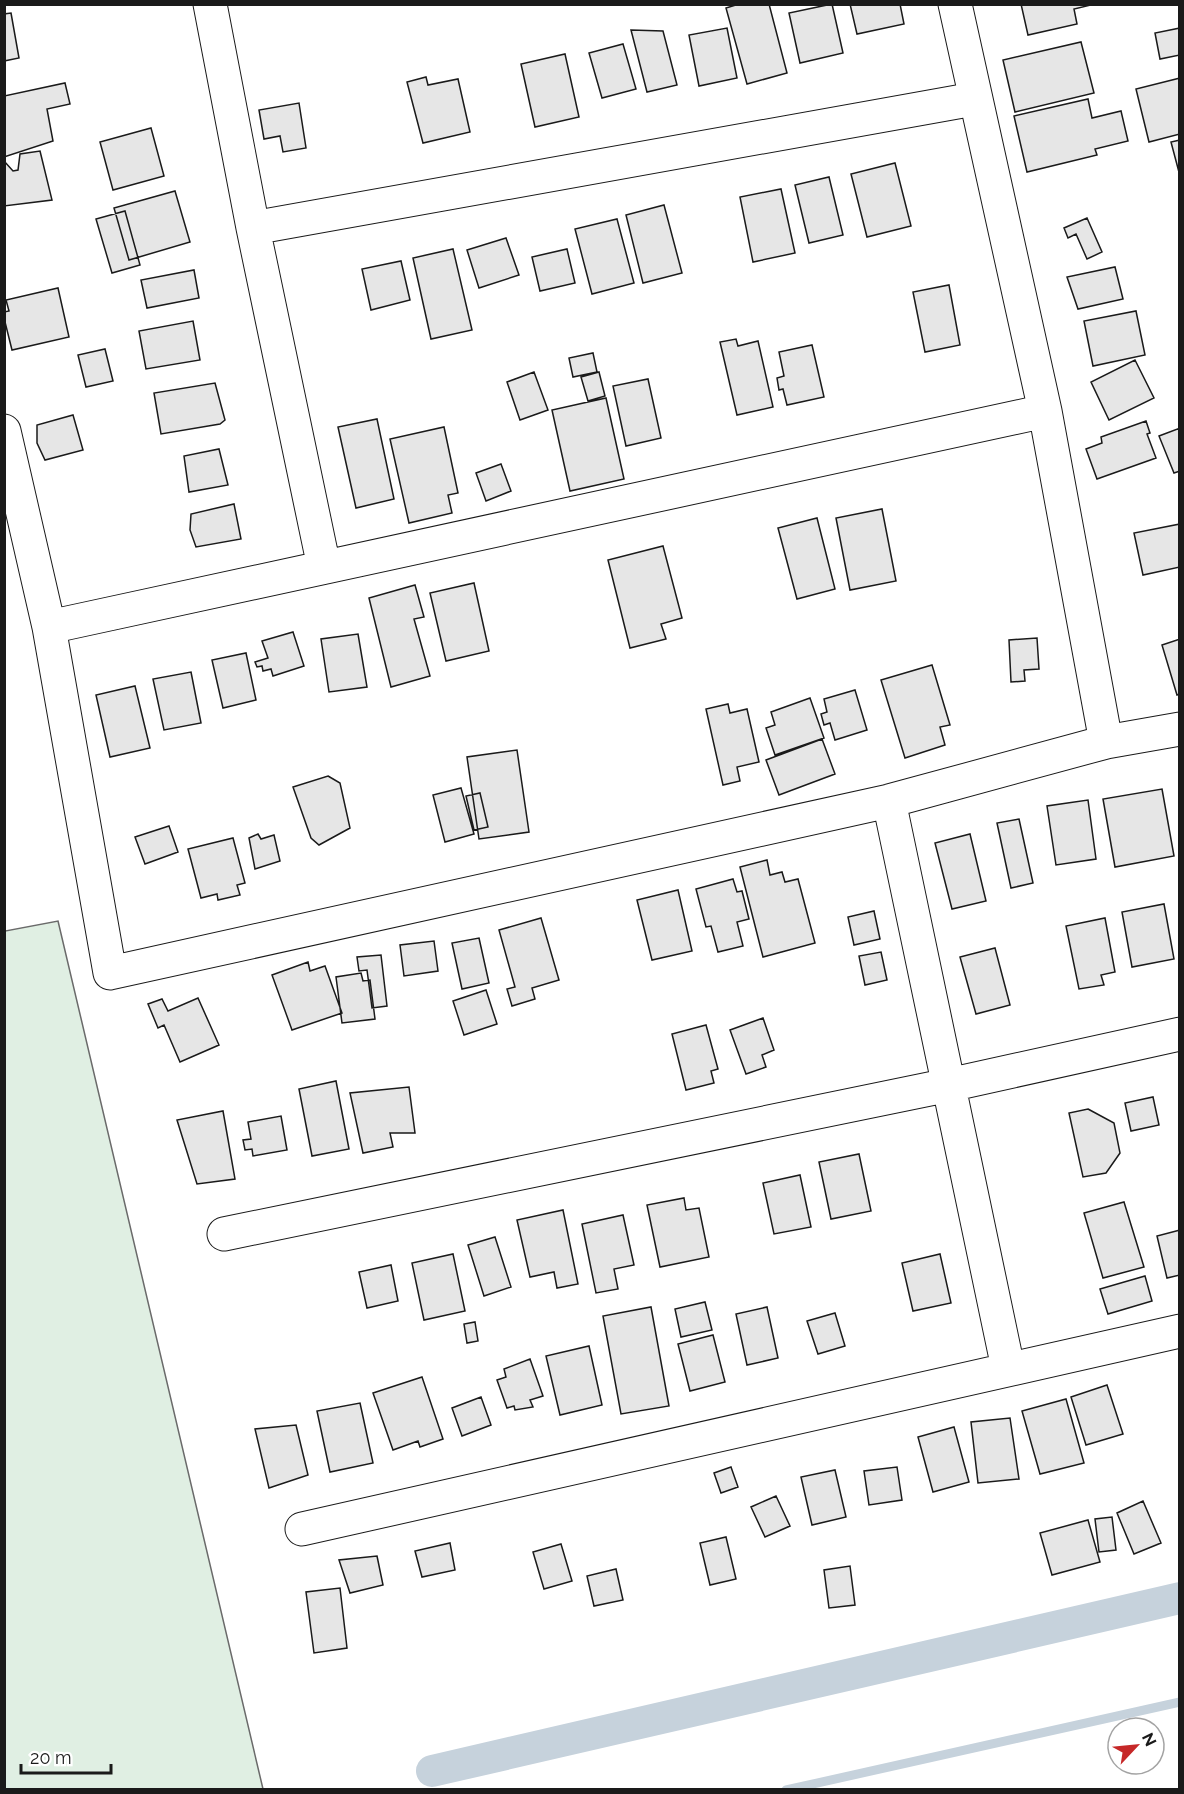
<svg xmlns="http://www.w3.org/2000/svg" width="1184" height="1794" font-family="Raleway,sans-serif">
  <style>
    .green { fill: #e0efe3; stroke: #6a6a6a; stroke-width: 1.5 }
    .lines { fill: none; stroke-linecap: round; stroke-linejoin: round }
    .stream { stroke: #c6d2dc; stroke-width: 9 }
    .canal { stroke: #c6d2dc; stroke-width: 32 }
    .building { fill: #e6e6e6; stroke: #1a1a1a; stroke-width: 1.5 }
    .minor-casing { stroke: #1a1a1a; stroke-width: 35 }
    .minor { stroke: #fff; stroke-width: 33 }
  </style>
  <rect width="100%" height="100%" fill="#fff"/>
  <path class="green" d="M58,921L263,1789H5V931Z"/>
  <g class="lines">
    <path class="stream" d="M786,1790L1180,1702"/>
    <path class="canal" d="M432,1771L1180,1598"/>
  </g>
  <path class="building" d="M739,4H769L787,73L747,84L726,8Z
    M832,4L843,53L800,63L789,13Z
    M850,4H900L904,24L857,34Z
    M1021,4H1091V5L1074,9L1077,24L1028,35Z
    M11,13L19,58L4,61V14Z
    M727,28L737,78L699,86L689,35Z
    M1180,28V55L1160,59L1155,33Z
    M631,30L663,31L677,85L647,92Z
    M1081,42L1094,93L1015,112L1003,60Z
    M623,44L636,89L602,98L589,53Z
    M565,54L579,117L535,127L521,64Z
    M426,77L428,85L458,79L470,132L423,143L407,82Z
    M1180,78V134L1149,142L1136,89Z
    M65,83L70,104L47,109L53,141L4,157V96Z
    M1088,99L1092,118L1121,111L1128,141L1095,149L1097,155L1027,172L1014,116Z
    M299,103L306,148L283,152L280,136L264,139L259,110Z
    M151,128L164,176L113,190L100,142Z
    M1180,140V176L1171,142Z
    M40,151L52,200L4,206V161L13,171L18,170L20,154Z
    M895,163L911,226L867,237L851,174Z
    M829,177L843,235L809,243L795,185Z
    M781,189L795,253L753,262L740,197Z
    M175,191L190,242L129,260L114,208Z
    M664,205L682,273L643,283L626,215Z
    M125,211L140,265L112,273L96,219Z
    M1087,218L1102,252L1087,259L1076,234L1068,238L1064,228Z
    M617,219L634,283L592,294L575,229Z
    M506,238L519,275L479,288L467,250Z
    M453,249L472,330L431,339L413,258Z
    M567,249L575,283L540,291L532,257Z
    M401,261L410,300L371,310L362,269Z
    M1115,267L1123,299L1078,309L1067,277Z
    M194,270L199,298L147,308L141,280Z
    M949,285L960,345L925,352L913,292Z
    M58,288L69,337L12,350L4,318V312L9,311L6,300Z
    M1136,311L1145,355L1093,366L1084,321Z
    M193,321L200,360L146,369L139,331Z
    M736,339L738,346L758,341L773,407L737,415L720,342Z
    M812,345L824,397L787,405L783,389L779,390L777,378L784,376L779,352Z
    M105,349L113,381L86,387L78,355Z
    M593,353L597,372L573,377L569,358Z
    M1135,360L1154,398L1109,420L1091,382Z
    M534,372L548,410L520,420L507,382Z
    M599,372L605,396L588,401L581,377Z
    M648,379L661,438L626,446L613,386Z
    M215,383L225,420L220,424L161,434L154,393Z
    M606,398L624,479L570,491L552,410Z
    M73,415L83,450L45,460L37,443V425Z
    M377,419L394,499L356,508L338,427Z
    M1146,421L1150,433L1147,434L1156,458L1097,479L1086,449L1102,443L1101,437Z
    M444,427L458,493L448,495L452,513L409,523L390,439Z
    M1180,428V471L1174,473L1159,436Z
    M219,449L228,485L189,492L184,456Z
    M501,464L511,491L486,501L476,473Z
    M234,504L241,539L196,547L190,530L191,514Z
    M882,509L896,581L850,590L836,518Z
    M817,518L835,589L797,599L778,528Z
    M1180,524V567L1143,575L1134,533Z
    M663,546L682,618L661,624L666,639L630,648L608,560Z
    M474,583L489,651L446,661L430,593Z
    M415,585L424,617L414,619L430,676L391,687L369,598Z
    M293,632L304,666L273,676L271,669L263,671L262,666L257,667L255,662L268,658L262,641Z
    M358,634L367,687L329,692L321,639Z
    M1037,638L1039,669L1024,670L1025,681L1011,682L1009,640Z
    M1180,639V694L1177,695L1162,645Z
    M246,653L256,700L223,708L212,660Z
    M932,665L950,725L940,727L945,745L905,758L881,680Z
    M191,672L201,723L164,730L153,679Z
    M135,686L150,748L110,757L96,695Z
    M855,690L867,730L835,740L830,723L824,725L821,714L827,712L824,699Z
    M810,698L824,738L775,755L766,728L775,725L771,712Z
    M728,704L730,713L747,709L759,762L737,767L740,781L723,785L706,709Z
    M822,739L835,774L779,795L766,760Z
    M517,750L529,832L479,839L467,757Z
    M328,776L340,783L350,828L319,845L311,838L293,787Z
    M461,788L474,834L445,842L433,795Z
    M1162,789L1174,856L1115,867L1103,799Z
    M480,793L488,827L474,830L466,796Z
    M1088,800L1096,859L1056,865L1047,806Z
    M1019,819L1033,883L1011,888L997,823Z
    M169,826L178,852L145,864L135,837Z
    M258,834L261,839L274,835L280,861L255,869L249,838Z
    M970,834L986,901L952,909L935,843Z
    M233,838L245,883L237,885L240,895L218,900L217,894L201,898L188,849Z
    M767,860L770,875L782,872L785,882L798,879L815,943L763,957L740,867Z
    M733,879L737,892L742,891L749,919L737,922L743,946L718,952L711,926L706,927L696,889Z
    M678,890L692,951L652,960L637,900Z
    M1164,904L1174,959L1132,967L1122,912Z
    M874,911L880,939L854,945L848,917Z
    M541,918L559,980L532,988L535,999L512,1006L507,989L515,987L499,930Z
    M1105,918L1115,972L1101,975L1104,985L1079,989L1066,926Z
    M479,938L489,983L462,989L452,943Z
    M434,941L438,971L404,976L400,945Z
    M995,948L1010,1005L976,1014L960,957Z
    M881,952L887,980L865,985L859,956Z
    M381,955L387,1006L372,1008L367,970L359,971L357,957Z
    M308,962L310,971L325,966L342,1013L292,1030L272,975Z
    M361,973L363,981L370,980L375,1019L342,1023L336,977Z
    M486,990L497,1024L464,1035L453,1001Z
    M198,998L219,1045L180,1062L164,1025L158,1028L148,1004L162,999L168,1011Z
    M763,1018L774,1050L762,1055L766,1067L746,1074L730,1030Z
    M706,1025L718,1069L711,1071L714,1083L686,1090L672,1034Z
    M336,1081L349,1149L312,1156L299,1089Z
    M409,1087L415,1133H390L393,1147L363,1153L350,1093Z
    M1153,1097L1159,1125L1131,1131L1125,1103Z
    M1088,1109L1114,1123L1120,1153L1106,1173L1083,1177L1069,1113Z
    M223,1111L235,1179L197,1184L177,1120Z
    M281,1116L287,1150L253,1156L252,1149L245,1150L243,1140L251,1139L248,1122Z
    M859,1154L871,1211L831,1219L819,1162Z
    M800,1175L811,1227L774,1234L763,1183Z
    M684,1198L686,1210L699,1208L709,1257L660,1267L647,1205Z
    M1124,1202L1144,1267L1103,1278L1084,1213Z
    M563,1210L578,1284L557,1288L554,1272L530,1277L517,1220Z
    M623,1215L634,1265L614,1269L618,1289L596,1293L582,1224Z
    M1180,1230V1275L1167,1278L1157,1236Z
    M495,1237L511,1287L484,1296L468,1245Z
    M453,1254L465,1311L424,1320L412,1263Z
    M940,1254L951,1303L913,1311L902,1263Z
    M391,1265L398,1301L367,1308L359,1272Z
    M1145,1276L1152,1301L1108,1314L1100,1289Z
    M705,1302L712,1330L681,1337L675,1309Z
    M651,1307L669,1406L621,1414L603,1316Z
    M767,1307L778,1358L747,1365L736,1314Z
    M835,1313L845,1346L818,1354L807,1321Z
    M475,1322L478,1341L467,1343L464,1324Z
    M713,1335L725,1382L690,1391L678,1344Z
    M589,1346L602,1405L560,1415L546,1356Z
    M530,1359L543,1396L530,1400L533,1407L515,1410L514,1406L507,1408L497,1380L506,1377L504,1369Z
    M422,1377L443,1439L420,1447L418,1441L393,1450L373,1393Z
    M1107,1385L1123,1434L1086,1445L1071,1397Z
    M481,1397L491,1425L462,1436L452,1408Z
    M1066,1399L1084,1463L1040,1474L1022,1411Z
    M360,1403L373,1463L330,1472L317,1411Z
    M1010,1418L1019,1479L978,1483L971,1422Z
    M296,1425L308,1475L269,1488L255,1429Z
    M954,1427L969,1482L933,1492L918,1437Z
    M731,1467L738,1487L721,1493L714,1473Z
    M897,1467L902,1500L869,1505L864,1471Z
    M835,1470L846,1517L812,1525L801,1477Z
    M776,1496L790,1526L765,1537L751,1507Z
    M1143,1501L1161,1543L1134,1554L1117,1513Z
    M1112,1517L1116,1550L1099,1552L1095,1519Z
    M1088,1520L1100,1562L1052,1575L1040,1533Z
    M726,1537L736,1579L710,1585L700,1543Z
    M450,1543L455,1570L422,1577L415,1551Z
    M561,1544L572,1581L544,1589L533,1552Z
    M377,1556L383,1585L350,1593L339,1560Z
    M850,1566L855,1605L829,1608L824,1570Z
    M616,1569L623,1600L594,1606L587,1576Z
    M340,1588L347,1648L314,1653L306,1592Z"/>
  <g class="lines">
    <defs>
      <path id="minor" d="M210,4L253,228L324,567
        M955,4L1045,411L1106,742
        M253,228L974,99
        M4,431L49,627L110,973L889,801L1106,742L1180,729
        M49,627L1045,411
        M889,801L1008,1368
        M224,1234L949,1085L1180,1034
        M302,1529L1180,1331"/>
    </defs>
    <use href="#minor" class="minor-casing"/>
    <use href="#minor" class="minor"/>
  </g>
  <rect width="1184" height="1794" fill="none" stroke="#1a1a1a" stroke-width="12"/>
  <g transform="translate(1136 1746) rotate(64)"><circle r="28" fill="#ffffff" stroke="#a3a3a3" stroke-width="1.5"/>
  <path d="M0-4.5L10 22L0 15L-10 22Z" fill="#c62828"/>
  <text y="-9" font-size="16" font-weight="bold" text-anchor="middle" fill="#1a1a1a">N</text>
  </g>
  <path d="M21 1764v9h90v-9" fill="none" stroke="#1a1a1a" stroke-width="3"/>
  <text x="30" y="1764" font-size="18" fill="#1a1a1a" stroke="#ffffff" stroke-width="4.5" paint-order="stroke">20 m</text>
</svg>
